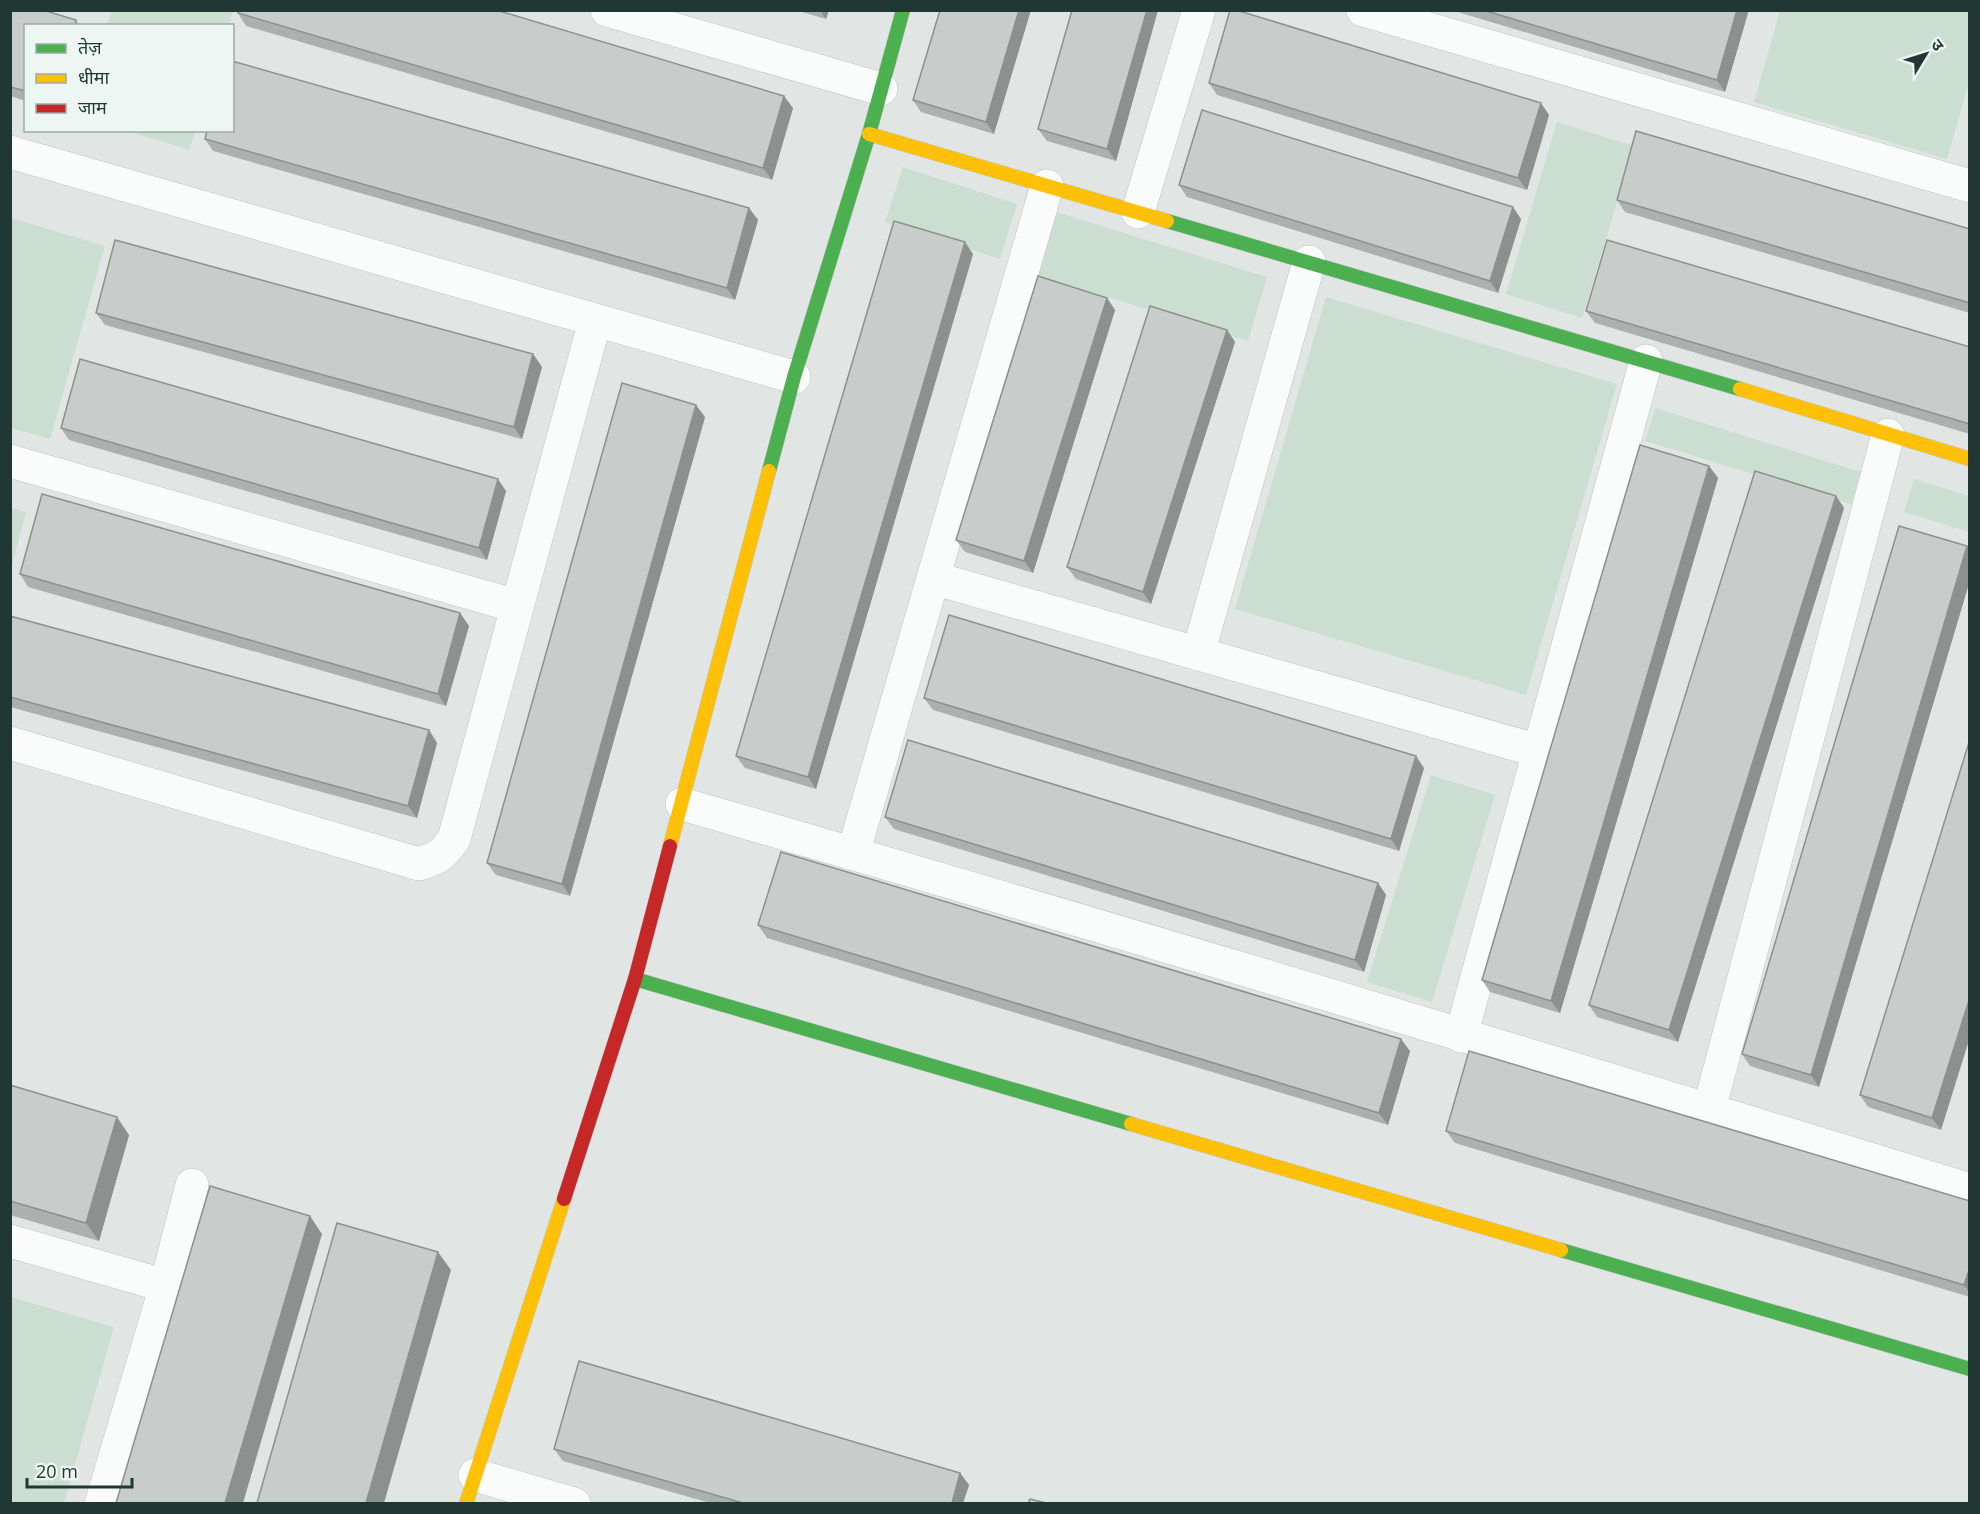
<svg xmlns="http://www.w3.org/2000/svg" width="1980" height="1514" font-family="'Open Sans','Noto Sans Devanagari',sans-serif">
  <style>
    .green { fill: #cadfd2 }
    .lines { fill: none; stroke-linecap: round; stroke-linejoin: round }
    .street-casing { stroke: #bec3c1; stroke-width: 34 }
    .fast-casing { stroke: #bdc3c1; stroke-width: 15 }
    .slow-casing { stroke: #bdc3c1; stroke-width: 15 }
    .jam-casing { stroke: #bdc3c1; stroke-width: 15 }
    .street { stroke: #fafbfb; stroke-width: 33 }
    .fast { stroke: #4caf50; stroke-width: 14 }
    .slow { stroke: #ffc107; stroke-width: 14 }
    .jam { stroke: #c62828; stroke-width: 14 }
    .wall { fill: #acb0af }
    .shaded-wall { fill: #8c908e }
    .building { fill: #c8cdcb; stroke: #8c908e; stroke-width: 1.5 }
  </style>
  <rect width="100%" height="100%" fill="#e1e6e4"/>
  <path class="green" d="M112,10H233V11L229,25H107Z
    M1780,11H1969V82L1947,159L1754,102Z
    M1557,122L1634,146L1582,318L1506,294Z
    M128,131H196L189,150Z
    M903,167L1017,204L1000,259L885,222Z
    M1056,212L1267,277L1248,341L1037,275Z
    M11,218L105,246L50,439L11,428Z
    M1326,297L1617,384L1526,695L1235,609Z
    M1655,408L1861,472L1851,504L1645,441Z
    M1914,479L1969,496V532L1904,512Z
    M11,508L26,512L11,569L10,508Z
    M1431,775L1495,795L1432,1002L1367,982Z
    M11,1297L114,1327L64,1503H11Z"/>
  <g class="lines">
    <defs>
      <path id="street" d="M607,10L881,89
        M1363,10L1970,186
        M10,152L794,377
        M1138,212L1199,10
        M10,461L516,606
        M933,578L1539,751
        M1198,654L1309,262
        M10,743L419,864C438,858 442,856 454,839L595,321
        M682,804C1112,928 1541,1058 1970,1190
        M853,854L1047,186
        M1461,1036L1646,361
        M1709,1110L1888,435
        M10,1241L166,1286
        M475,1475L574,1504
        M101,1504L166,1286L192,1185"/>
      <path id="fast" d="M1167,221L1740,389
        M769,471L794,377L869,134L903,10
        M635,979L1131,1124
        M1561,1250L1970,1369"/>
      <path id="slow" d="M869,134L1167,221
        M1740,389L1970,459
        M670,846L769,471
        M1131,1124L1561,1250
        M466,1504L564,1199"/>
      <path id="jam" d="M564,1199L635,979L670,846"/>
    </defs>
    <use href="#street" class="street-casing"/>
    <use href="#fast" class="fast-casing"/>
    <use href="#slow" class="slow-casing"/>
    <use href="#jam" class="jam-casing"/>
    <use href="#street" class="street"/>
    <use href="#fast" class="fast"/>
    <use href="#slow" class="slow"/>
    <use href="#jam" class="jam"/>
  </g>
  <path class="wall" d="M10,10L76,20L80,26H26V101L10,96Z
    M795,10H829L826,19Z
    M940,10L994,134L921,112L913,100Z
    M1072,10H1158L1116,161L1047,141L1038,129Z
    M1451,10H1746L1748,13L1725,92Z
    M238,13L793,108L772,180L246,26Z
    M1209,83L1549,115L1527,190L1217,95Z
    M205,139L749,208L758,220L735,300L213,151Z
    M1179,185L1521,219L1498,293L1187,197Z
    M1617,200L1970,229V313L1625,212Z
    M973,254L816,789L745,768L736,756Z
    M1107,298L1115,310L1033,573L965,552L956,540Z
    M1586,311L1970,347V434L1595,323Z
    M96,313L533,354L542,367L522,439L105,325Z
    M1227,330L1235,342L1151,604L1076,579L1067,567Z
    M705,417L570,896L496,875L487,863Z
    M61,428L506,491L487,560L69,440Z
    M1709,466L1718,478L1560,1013L1490,992L1482,980Z
    M1836,496L1844,508L1678,1042L1597,1017L1589,1005Z
    M1967,546L1970,549V580L1819,1087L1750,1066L1742,1054Z
    M20,574L460,613L469,626L446,706L28,587Z
    M10,616L429,730L437,743L417,818L10,707Z
    M924,698L1424,768L1399,851L933,710Z
    M1970,739L1941,1130L1868,1107L1860,1095Z
    M885,817L1378,883L1386,895L1364,972L894,829Z
    M758,925L1410,1051L1388,1125L767,938Z
    M10,1085L129,1135L99,1241L10,1215Z
    M1446,1131L1970,1201V1297L1455,1143Z
    M554,1449L960,1473L969,1485L963,1503H710L563,1461Z"/>
  <path class="shaded-wall" d="M820,10H829L826,19Z
    M1019,10H1031L994,134L986,122Z
    M1147,10H1158L1116,161L1107,149Z
    M1737,10H1746L1748,13L1725,92L1717,80Z
    M784,96L793,108L772,180L763,168Z
    M1541,103L1549,115L1527,190L1518,178Z
    M1513,207L1521,219L1498,293L1490,281Z
    M749,208L758,220L735,300L727,288Z
    M965,242L973,254L816,789L808,777Z
    M1107,298L1115,310L1033,573L1024,561Z
    M1227,330L1235,342L1151,604L1143,592Z
    M533,354L542,367L522,439L514,427Z
    M696,405L705,417L570,896L562,884Z
    M1709,466L1718,478L1560,1013L1551,1001Z
    M498,479L506,491L487,560L479,548Z
    M1836,496L1844,508L1678,1042L1669,1030Z
    M1967,546L1970,549V580L1819,1087L1811,1075Z
    M460,613L469,626L446,706L438,694Z
    M429,730L437,743L417,818L408,806Z
    M1416,756L1424,768L1399,851L1391,839Z
    M1378,883L1386,895L1364,972L1355,960Z
    M1970,997V1037L1941,1130L1932,1118Z
    M1401,1039L1410,1051L1388,1125L1379,1113Z
    M117,1117L129,1135L99,1241L86,1223Z
    M310,1216L322,1234L243,1503H225Z
    M438,1252L451,1270L384,1503H366Z
    M1970,1267V1293L1964,1285Z
    M960,1473L969,1485L963,1503H952Z"/>
  <path class="building" d="M10,10H43L76,20L75,26H26V91L10,87Z
    M239,10H496L784,96L763,168L238,13Z
    M940,10H1019L986,122L913,100Z
    M1072,10H1147L1107,149L1038,129Z
    M1230,10H1236L1541,103L1518,178L1209,83Z
    M1483,10H1737L1717,80Z
    M232,61L749,208L727,288L205,139L207,130H232Z
    M1202,110L1513,207L1490,281L1179,185Z
    M1636,131L1970,229V303L1617,200Z
    M894,221L965,242L808,777L736,756Z
    M115,240L533,354L514,427L96,313Z
    M1607,240L1970,347V424L1586,311Z
    M1038,276L1107,298L1024,561L956,540Z
    M1150,306L1227,330L1143,592L1067,567Z
    M80,359L498,479L479,548L61,428Z
    M622,383L696,405L562,884L487,863Z
    M1640,445L1709,466L1551,1001L1482,980Z
    M1755,471L1836,496L1669,1030L1589,1005Z
    M42,494L460,613L438,694L20,574Z
    M1899,526L1967,546L1811,1075L1742,1054Z
    M949,615L1416,756L1391,839L924,698Z
    M10,616L429,730L408,806L10,697Z
    M1970,739V997L1932,1118L1860,1095Z
    M908,740L1378,883L1355,960L885,817Z
    M781,852L1401,1039L1379,1113L758,925Z
    M1469,1051L1970,1201V1267L1964,1285L1446,1131Z
    M10,1085L117,1117L86,1223L10,1201Z
    M210,1186L310,1216L225,1503H116Z
    M337,1223L438,1252L366,1503H257Z
    M579,1361L960,1473L952,1503H743L554,1449Z
    M1030,1499L1046,1503H1028Z"/>
  <rect width="1980" height="1514" fill="none" stroke="#213733" stroke-width="24"/>
  <rect x="24" y="24" width="210" height="108" fill="#eef6f3" stroke="#9caaa6" stroke-width="1.5"/>
  <rect x="36" y="44" width="30" height="9" fill="#4caf50" stroke="#9caaa6" stroke-width="1.5"/>
  <text x="78" y="54" font-size="18" fill="#213733">तेज़</text>
  <rect x="36" y="74" width="30" height="9" fill="#ffc107" stroke="#9caaa6" stroke-width="1.5"/>
  <text x="78" y="84" font-size="18" fill="#213733">धीमा</text>
  <rect x="36" y="104" width="30" height="9" fill="#c62828" stroke="#9caaa6" stroke-width="1.5"/>
  <text x="78" y="114" font-size="18" fill="#213733">जाम</text>
  <g transform="translate(1926 54) rotate(52)" stroke="#eef6f3" stroke-width="4.5" paint-order="stroke">
  <path d="M0-4.5L10 22L0 15L-10 22Z" fill="#213733"/>
  <text y="-9" font-size="16" font-weight="bold" text-anchor="middle" fill="#213733">उ</text>
  </g>
  <path d="M27 1478v9h105v-9" fill="none" stroke="#213733" stroke-width="3"/>
  <text x="36" y="1478" font-size="18" fill="#213733" stroke="#eef6f3" stroke-width="4.5" paint-order="stroke">20 m</text>
</svg>
